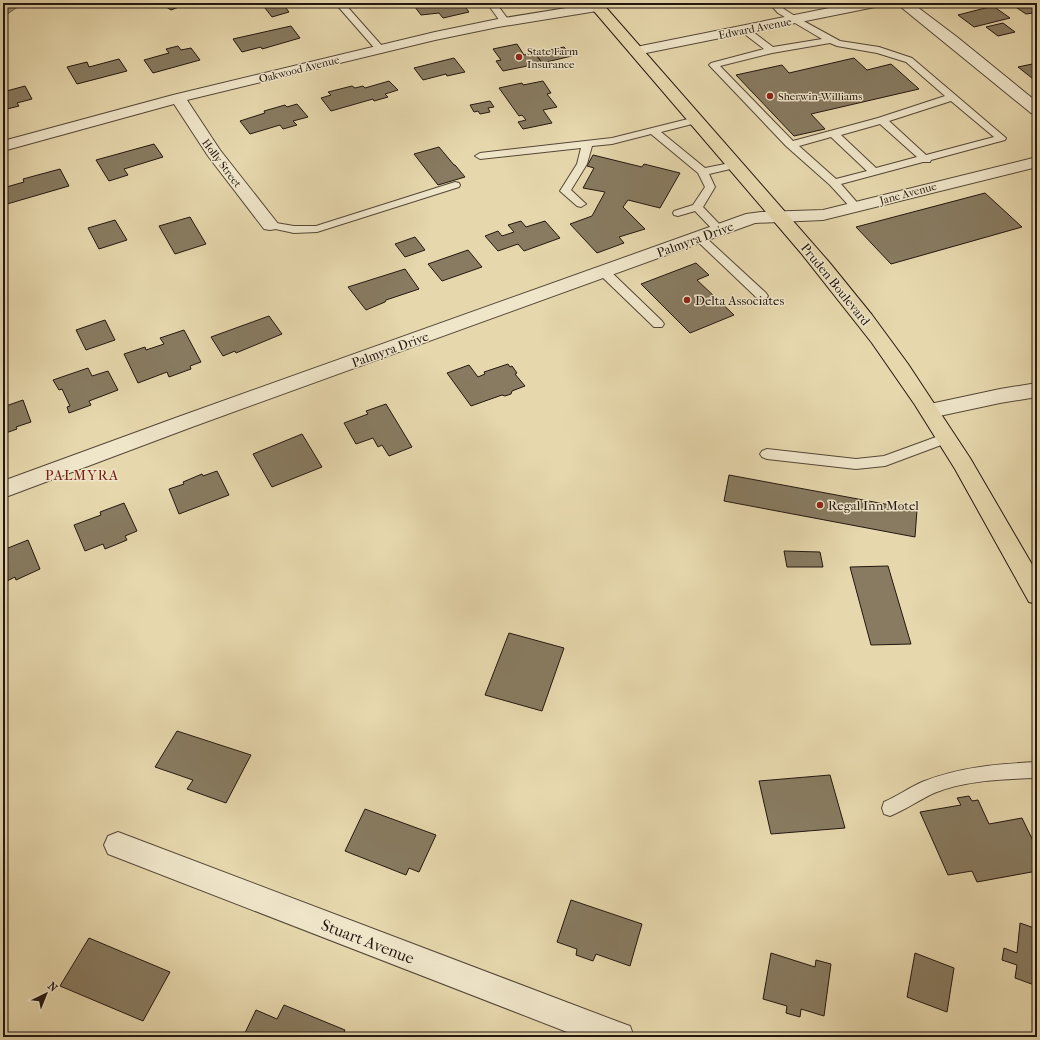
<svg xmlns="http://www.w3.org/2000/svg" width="1040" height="1040" font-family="'IM FELL French Canon',serif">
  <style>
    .water { fill: #a49677; stroke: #70634e }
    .building { fill: #887b61; stroke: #231710 }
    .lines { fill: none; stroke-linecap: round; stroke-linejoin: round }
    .service-casing { stroke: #544737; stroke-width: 2 }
    .minor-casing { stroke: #544737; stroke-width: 2 }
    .primary-casing { stroke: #231710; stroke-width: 2 }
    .service { fill: #efe5c9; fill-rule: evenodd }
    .minor { fill: #efe5c9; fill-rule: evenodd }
    .primary { fill: #e6d7ac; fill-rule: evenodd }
    .poi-dot { fill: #8f2418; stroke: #efe5c9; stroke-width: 1.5 }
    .labels { text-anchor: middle; stroke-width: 3; stroke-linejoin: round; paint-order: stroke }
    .far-street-label { font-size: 11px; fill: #231710; stroke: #efe5c9 }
    .far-poi-label { font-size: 11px; fill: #231710; stroke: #efe5c9; text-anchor: start }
    .street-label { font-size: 13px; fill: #231710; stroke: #efe5c9 }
    .poi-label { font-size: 13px; fill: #231710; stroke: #efe5c9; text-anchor: start }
    .neighbourhood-label { font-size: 14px; letter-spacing: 1px; fill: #7a1f14; stroke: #efe5c9 }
    .near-street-label { font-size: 16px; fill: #231710; stroke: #efe5c9 }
  </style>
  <rect width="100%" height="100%" fill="#e6d7ac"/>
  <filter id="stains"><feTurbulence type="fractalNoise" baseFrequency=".005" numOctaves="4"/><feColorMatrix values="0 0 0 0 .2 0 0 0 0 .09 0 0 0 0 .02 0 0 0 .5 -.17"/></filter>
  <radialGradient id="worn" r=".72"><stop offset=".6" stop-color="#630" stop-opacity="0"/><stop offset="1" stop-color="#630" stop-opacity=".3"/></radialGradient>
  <path class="water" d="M3,3H32L16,8L3,17Z"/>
  <path class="building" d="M160,3H189L171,10Z
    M282,3L289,12L272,17L265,8Z
    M412,3H462L469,12L443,18L439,13L421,15Z
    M1037,3V15L1033,13L1026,14L1011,4Z
    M993,6L1010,18L974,27L958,15Z
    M1003,23L1015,32L998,36L986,27Z
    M291,26L300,38L262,49L261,47L242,52L233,39Z
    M517,44L524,55L535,53L542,63L503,71L496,61L501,60L493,49Z
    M178,46L181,50L191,48L200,60L153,73L144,60L169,53L166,49Z
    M564,47L572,56L542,63L535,53Z
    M454,58L465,72L447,76L446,74L423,80L414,68Z
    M854,58L867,70L891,64L919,89L811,114L825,129L794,136L736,75L782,65L789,73Z
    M119,59L127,71L77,84L67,67L87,62L89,67Z
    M1037,63V82L1018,67Z
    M389,81L398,90L385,94L388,97L374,101L373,99L331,111L321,98L331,95L328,92L352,86L355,88L363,86L365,88Z
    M543,81L551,93L547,94L557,107L543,110L552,123L523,129L518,122L526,120L522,115L519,116L499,88L522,83L523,85Z
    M25,86L32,99L17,103L19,106L3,110V92Z
    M490,101L494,107L488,108L490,112L480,114L478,111L474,112L470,105Z
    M297,104L308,117L293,121L297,125L283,129L280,125L250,134L240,121L265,113L264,111L285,105L287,107Z
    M154,144L163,157L124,169L128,175L109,181L96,160Z
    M439,147L454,165H455L465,177L438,185L414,154Z
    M593,155L642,167L644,164L680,173L660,208L628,200L623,207L645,229L619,237L624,243L597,253L570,224L592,216L605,192L583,188L594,168L587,166Z
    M60,169L69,186L7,204L3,194V188L24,182L23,179Z
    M985,193L1022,227L891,264L856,227Z
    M190,217L206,244L175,254L159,226Z
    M115,220L127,240L99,249L88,228Z
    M521,221L526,227L545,221L560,238L524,251L518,244L498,251L485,236L498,231L502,236L514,232L508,225Z
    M415,237L425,250L405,257L395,244Z
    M468,250L482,267L442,281L428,264Z
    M696,263L709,275L697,280L734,315L690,333L641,284Z
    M405,269L419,289L386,300L385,302L366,310L348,287Z
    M269,316L282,334L236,353L235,351L223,356L211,337Z
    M105,320L115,340L86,350L76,330Z
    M184,330L201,362L190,366L191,369L169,377L167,372L138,383L124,354L145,347L146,350L164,344L160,338Z
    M508,364L510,367L512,366L517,373L515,374L525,386L512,391L511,394L505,396L502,395L471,406L447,373L469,365L478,377L485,374L484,372Z
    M88,368L92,376L108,371L118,390L89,401L91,405L69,413L67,407L70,406L62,389L59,390L53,380Z
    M23,400L31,422L16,427L17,429L3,434V407Z
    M386,404L412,447L389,456L382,445L378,447L373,438L356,444L344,423L368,414L366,411Z
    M302,434L322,467L272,487L253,454Z
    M217,471L229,495L179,514L169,489L184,484L183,482L202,474L203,476Z
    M729,475L917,510L915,537L724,501Z
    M124,503L137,531L125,536L127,540L105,549L103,544L85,551L74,525L101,515L100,512Z
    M28,540L40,569L16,580L15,577L3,583V550Z
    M784,551L820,552L823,567H787Z
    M888,566L911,644L871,645L850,567Z
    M509,633L564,648L542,711L485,695Z
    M177,731L251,755L226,803L187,789L193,780L155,767Z
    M830,775L845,828L771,834L759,781Z
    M969,796L972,801L978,800L989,824L1022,818L1037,849V871L977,882L972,871L948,875L920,812L961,805L957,798Z
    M365,809L436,835L419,872L409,868L406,875L345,851Z
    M571,900L642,924L630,966L596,954L593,961L576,955L577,949L557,942Z
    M1020,923L1037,929V986L1015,978L1017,965L1002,960L1004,948L1017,953Z
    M89,938L170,972L143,1021L60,986Z
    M771,953L815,967L816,960L831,964L824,1016L801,1009L800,1017L786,1013L787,1006L763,999Z
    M915,953L954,968L947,1012L907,997Z
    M284,1005L345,1030L342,1037H243L256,1010L277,1019Z"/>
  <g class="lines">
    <defs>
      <path id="service" d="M335,3H344L383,47L385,49L383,51H377Z
        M487,3H496L510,22L508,24H502Z
        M769,3H778L784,9L798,18L840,41L879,47L912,58L1006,138L1005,140L931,160L930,162H923L841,184L861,207L856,210L852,209L830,185L786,146L709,65L711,63L764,49L742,32L740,30L745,27L748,28L773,47L822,39L778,13ZM830,43L837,46L877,53L906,62L945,96L878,118L793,141L720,66L772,53ZM951,101L994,137L926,155L889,121ZM880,124L917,157L876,168L841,135ZM831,137L867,171L836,179L799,146Z
        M696,117L700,118L701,120L700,122L661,132L705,168L735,162L740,165L739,167L709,174L715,187L703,207L725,230L723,232H715L695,211L678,216L674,215L673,213L674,211L693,205L705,187L698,173L651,134L612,144L592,146L587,164L571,190L586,204L581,207L577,206L560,191L577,164L581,148L480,159L475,156L480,153L612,138Z
        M455,182L459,183L460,185L459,187L317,232L294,233L266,227L264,225L266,223L270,222L294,226H316Z
        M699,234L703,235L766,293L768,296L766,299H758L695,239L693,237L695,235Z
        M603,267L607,268L662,321L664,324L662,327H654L599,274L597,271L599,268Z
        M947,433L952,435L954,438L952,441L885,466L856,469L767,459L762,457L760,454L762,451L767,449L856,459L884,456Z
        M1037,762V778C1003,779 966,780 934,793C919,800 905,810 890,816L884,814L882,808L884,802C897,796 909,788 922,782C959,767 998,764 1037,762Z"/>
      <path id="minor" d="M597,3L603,4L605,7L603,10L498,27L435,40L187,100L220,150L279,225L276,229L270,230L264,229L208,156L174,104L3,151V141L173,95L435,32L498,19Z
        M854,3H882L880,6L875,7L636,55L631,54L629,51L631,48L636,47Z
        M896,3H912L957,37L1037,102V115L1031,113Z
        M1037,157V167L823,220L755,223L192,427L3,498V481L178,417L746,214L761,212L823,210Z
        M1037,383V397L1000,403L930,418L923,416L920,411L923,406L930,404L1000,389Z
        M118,832L619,1022L630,1026L634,1037H580L108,854L104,845L108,836Z"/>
      <path id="primary" d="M587,3H602L829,262L872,315L908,364L970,458L1037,573V604L1029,602L955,469L915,405L872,343L801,253Z"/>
    </defs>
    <use href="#service" class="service-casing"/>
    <use href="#minor" class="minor-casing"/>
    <use href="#primary" class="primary-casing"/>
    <use href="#service" class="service"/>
    <use href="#minor" class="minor"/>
    <use href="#primary" class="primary"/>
  </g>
  <g class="poi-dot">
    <circle cx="519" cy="57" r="4"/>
    <circle cx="770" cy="96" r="4"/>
    <circle cx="687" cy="300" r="4"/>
    <circle cx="820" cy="505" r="4"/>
  </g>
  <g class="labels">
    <g class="far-street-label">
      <text transform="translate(755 28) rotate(-11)" y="4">Edward Avenue</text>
      <text transform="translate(299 69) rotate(-14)" y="4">Oakwood Avenue</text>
      <text transform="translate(222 163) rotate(53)" y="4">Holly Street</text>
      <text transform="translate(908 193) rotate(-15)" y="4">Jane Avenue</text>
    </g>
    <g class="far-poi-label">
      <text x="527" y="55">State Farm<tspan x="527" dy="13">Insurance</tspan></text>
      <text x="778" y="100">Sherwin-Williams</text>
    </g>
    <g class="street-label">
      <text transform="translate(695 239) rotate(-20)" y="5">Palmyra Drive</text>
      <text transform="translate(836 284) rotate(51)" y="5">Pruden Boulevard</text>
      <text transform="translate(390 349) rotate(-20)" y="5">Palmyra Drive</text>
    </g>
    <g class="poi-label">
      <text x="695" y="305">Delta Associates</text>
      <text x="828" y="510">Regal Inn Motel</text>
    </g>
    <g class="neighbourhood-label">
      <text x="82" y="480">PALMYRA</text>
    </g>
    <g class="near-street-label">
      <text transform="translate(368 941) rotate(21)" y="6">Stuart Avenue</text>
    </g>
  </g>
  <rect width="1040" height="1040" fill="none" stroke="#e6d7ac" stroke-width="16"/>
  <rect x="4" y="4" width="1032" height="1032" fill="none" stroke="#231710" stroke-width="2"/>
  <rect x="8" y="8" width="1024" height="1024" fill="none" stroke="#231710"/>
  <g transform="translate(46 994) rotate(43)" stroke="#efe5c9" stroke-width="3" paint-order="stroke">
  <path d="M0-3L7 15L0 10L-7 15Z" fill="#231710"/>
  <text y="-6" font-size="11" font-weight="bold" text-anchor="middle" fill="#231710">N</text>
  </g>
  <rect width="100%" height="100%" filter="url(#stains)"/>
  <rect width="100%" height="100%" fill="url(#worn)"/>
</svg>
